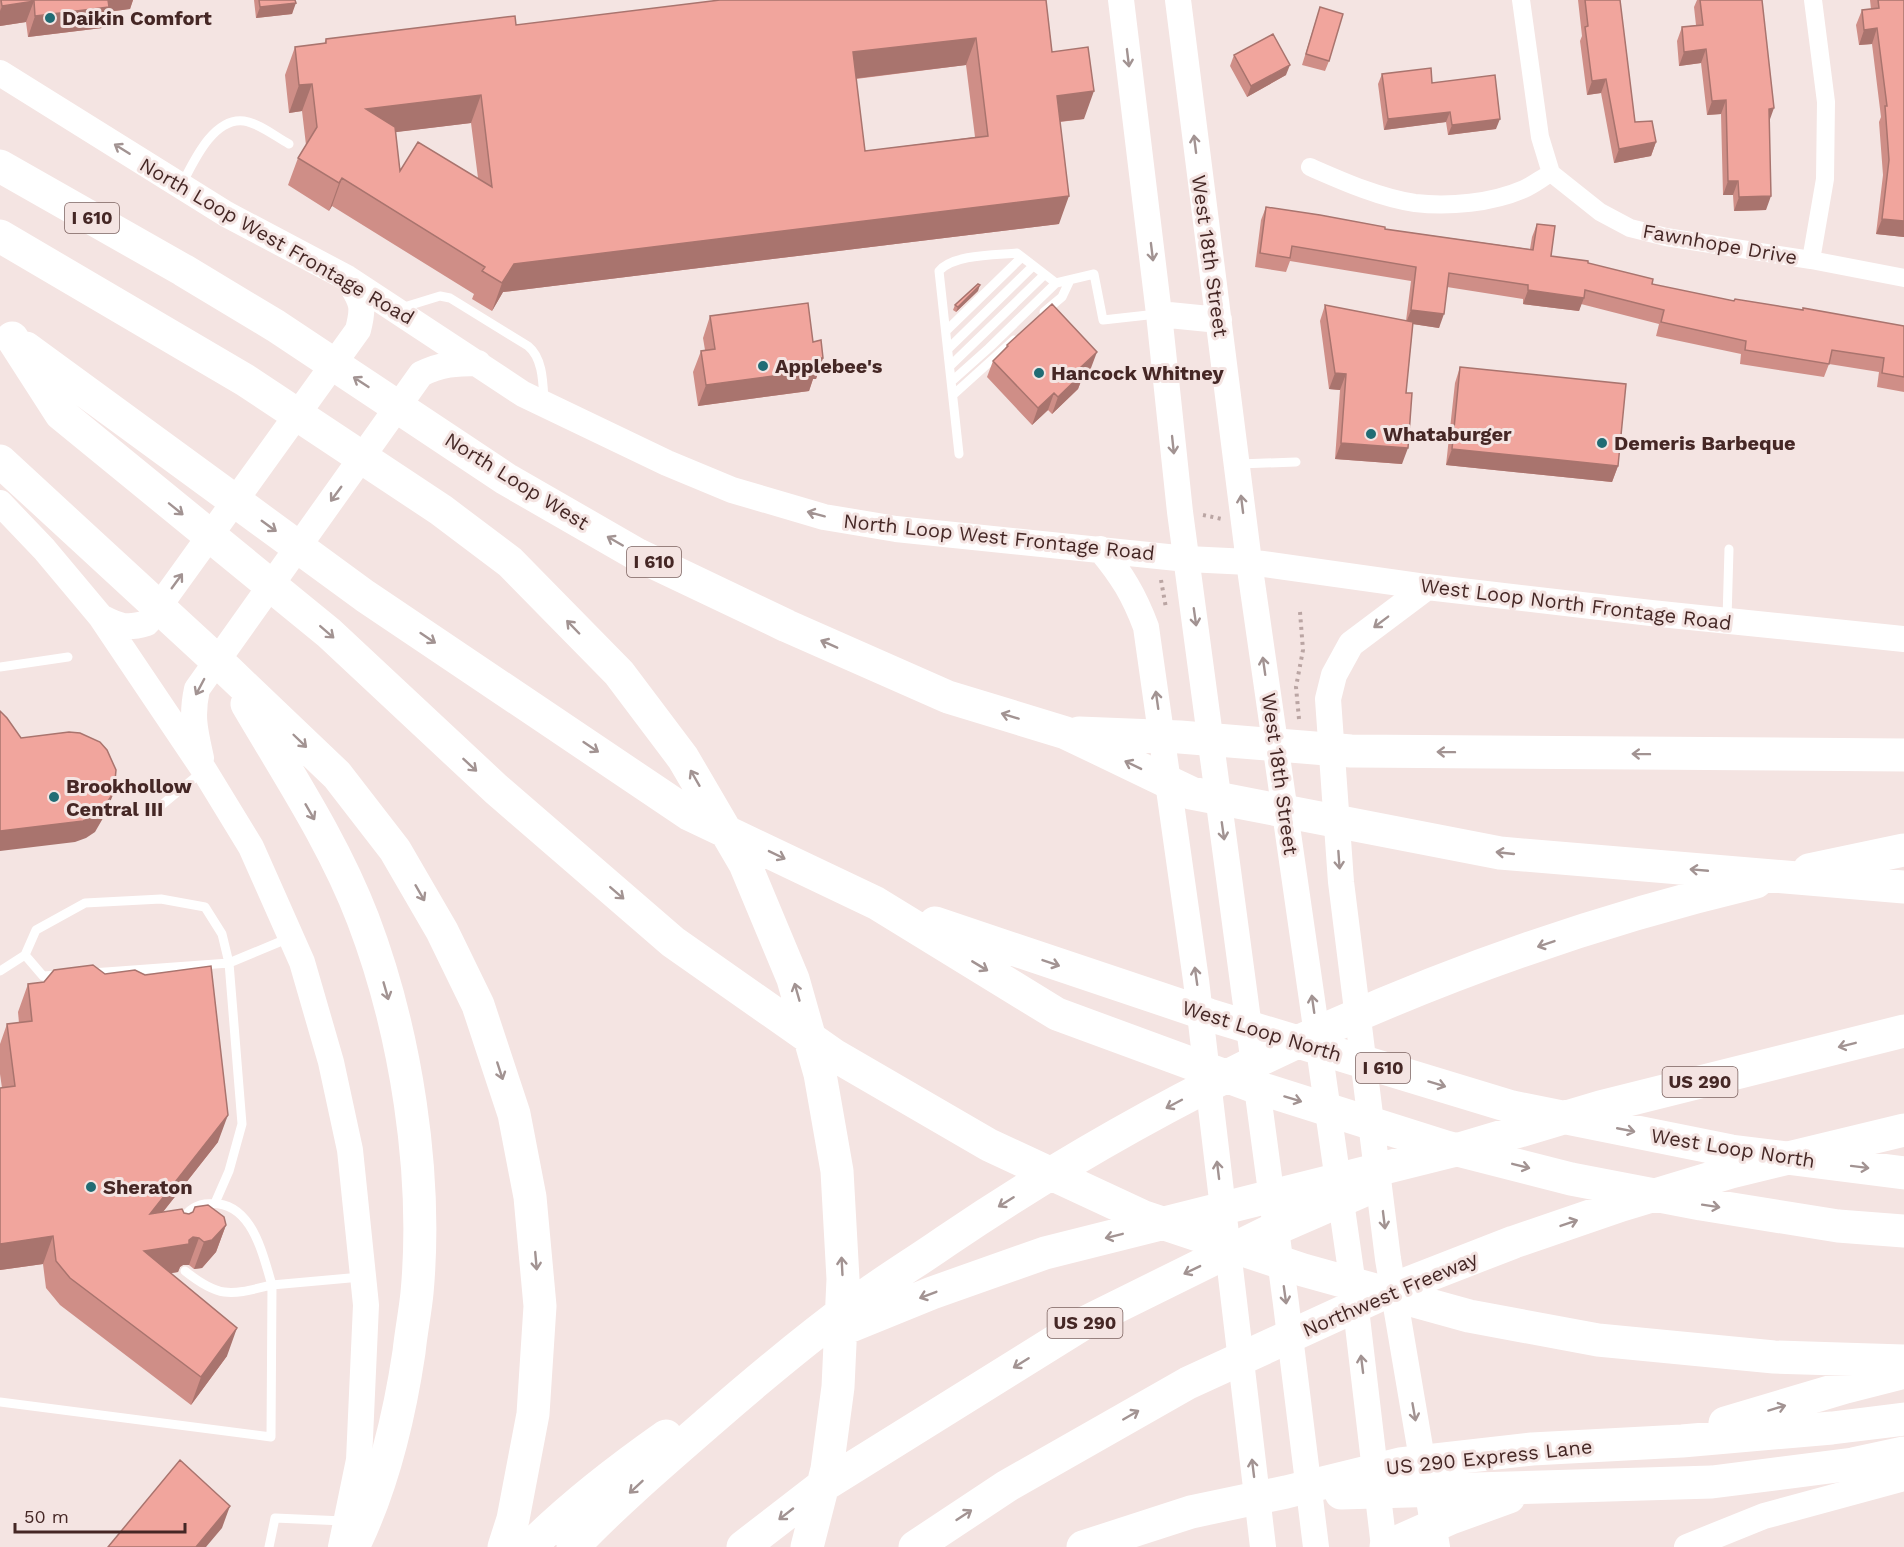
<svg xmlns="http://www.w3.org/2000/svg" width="1904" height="1547" font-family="'Work Sans',sans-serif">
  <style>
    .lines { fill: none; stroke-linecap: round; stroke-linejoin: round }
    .path { stroke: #baa5a3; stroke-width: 4; stroke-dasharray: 3 4.5; stroke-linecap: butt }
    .lane { stroke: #fff; stroke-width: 9 }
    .street { stroke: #fff; stroke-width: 18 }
    .secondary { stroke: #fff; stroke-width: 26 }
    .highway { stroke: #fff; stroke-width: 33 }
    .wall { fill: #cf8e87; fill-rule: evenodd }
    .shaded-wall { fill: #a9746e }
    .building { fill: #f1a59d; stroke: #a9746e; stroke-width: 1.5; fill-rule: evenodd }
    .oneway { stroke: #a29392 }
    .poi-dot { fill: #216c74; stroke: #f4e4e2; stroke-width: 2 }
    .labels { text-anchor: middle; stroke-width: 6; stroke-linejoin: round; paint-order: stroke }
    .shield { fill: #f4e4e2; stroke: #7a605e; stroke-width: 1.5 }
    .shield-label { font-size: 18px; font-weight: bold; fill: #452725 }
    .poi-label { font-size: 20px; font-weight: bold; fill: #452725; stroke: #f4e4e2; text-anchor: start }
    .street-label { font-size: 20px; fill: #452725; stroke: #f4e4e2 }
  </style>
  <rect width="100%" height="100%" fill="#f4e4e2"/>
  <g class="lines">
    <path class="path" d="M1203,515L1222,519
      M1161,580L1166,608
      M1299,719L1296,687L1303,650L1300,612"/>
    <path class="lane" d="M182,184C193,163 213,117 244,121C259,123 276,137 289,144
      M401,308L440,296L450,298L528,346C543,358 543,383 544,402
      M1044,312L1062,297L1070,280
      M946,331L1022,257
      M948,349L1033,266
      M950,366L1044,275
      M952,381L989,348L1056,283
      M953,395L1014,340
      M959,454L939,271C953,254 996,255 1017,253L1056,283L1094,274L1103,320L1157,314
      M1239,464L1296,462
      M1727,619L1729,549
      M0,667L68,657
      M158,808L203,771
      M25,955L43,976L60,975
      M0,971L25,955L36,930L85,903L161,899L205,907L222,934L229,963L242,1124L229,1171L215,1203
      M92,973L229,963L289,938
      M181,1224C185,1213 193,1206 205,1204C251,1197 262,1252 272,1285C230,1295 220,1299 185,1271
      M0,1402L271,1437L272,1285L361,1277
      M269,1547L275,1518L344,1521"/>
    <path class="street" d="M1521,0L1540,137L1551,173
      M1310,167C1342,181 1380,198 1415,203C1449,207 1492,203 1524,189C1533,185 1542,178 1551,173
      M1551,173L1600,212L1630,228L1666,237L1811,260L1904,278
      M1811,260L1825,179L1826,102L1813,0"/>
    <path class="secondary" d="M1121,0L1159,314L1180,512L1286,1304L1316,1547
      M1178,0L1249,562L1354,1292L1384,1547
      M0,73L226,214L347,278L523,394L667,463L732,490L824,517L896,529L1187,559L1249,562L1427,587L1651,613L1904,639
      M1159,314L1219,320
      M0,503L44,549L101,617L204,770L251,847L302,962L331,1062L350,1150L366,1305L359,1460L341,1547
      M1100,549C1122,575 1134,595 1146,627L1196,980L1263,1547
      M1427,587L1351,644L1334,675L1328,699L1341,882L1388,1259L1437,1547
      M101,617C120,627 127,629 147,623L358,330C365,303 361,302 348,279
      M201,758C195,731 191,717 197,689L421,374C441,364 456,363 478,363
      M1687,1547L1764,1516L1904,1478"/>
    <path class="highway" d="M0,166L183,270L276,326L506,479L638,555L787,626L948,697L1066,733L1191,793L1500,853L1904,887
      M0,236L245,380L441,510L510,562L619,673L683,758L745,864L793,979L820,1074L837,1171L843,1279L838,1387L827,1469L807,1547
      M12,338L61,414L329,633L496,789L673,942L834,1055L989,1145L1144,1217L1303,1270L1469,1316L1598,1340L1774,1357L1904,1361
      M26,348L365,596L689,814L876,903L1057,1014L1250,1085L1446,1147L1571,1179L1701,1204L1838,1226L1904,1231
      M0,461L228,671L337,775L395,850L442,931L478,1005L514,1114L530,1197L540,1306L533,1414L513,1519L504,1547
      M247,704C288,774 334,843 363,919C406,1032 428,1173 417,1293C415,1313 411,1332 409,1352C399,1419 383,1486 353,1547
      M1079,733L1180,737L1351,751L1904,755
      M1809,870L1904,850
      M935,923L1209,1015L1512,1107L1731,1151L1904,1173
      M836,1332L932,1293L1045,1253L1456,1150L1600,1107L1904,1031
      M1725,1423L1846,1387L1901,1373
      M1341,1493L1712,1482L1853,1464L1904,1453
      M530,1547C571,1506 619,1469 666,1436
      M573,1547C616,1502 664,1461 710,1421C757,1380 805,1340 855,1303C884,1281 916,1262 946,1241C1191,1075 1467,951 1756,882
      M743,1547L818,1489L1086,1322L1268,1232L1369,1188
      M915,1547L1007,1486L1188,1383L1393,1289L1514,1242L1622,1205L1731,1172L1904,1130
      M1083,1547L1191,1512L1286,1492L1400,1464L1532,1449L1682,1441L1832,1428L1904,1419
      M1386,1547L1451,1518L1509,1497"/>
  </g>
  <path class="wall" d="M0,0H133L130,9L107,12L102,28L28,37L26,22L0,26Z
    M254,0H295L292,14L256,18Z
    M1046,0L1052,52L1084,119L1060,122L1059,224L503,292L492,311L472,299L474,294L332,206L329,211L288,185L298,158L306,145L302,111L289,113L285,75L295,47L324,44L326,39L516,25ZM966,65L975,137L865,151L856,79ZM471,123L478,178L400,171L395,132Z
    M1578,0H1620L1635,122L1656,142L1651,156L1614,163L1601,93L1587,95L1580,41L1582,36Z
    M1697,0H1762L1769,122L1766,210L1734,211L1733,195H1723L1721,114L1707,115L1701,63L1679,66L1677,41L1682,27L1696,25L1694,7Z
    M1870,0H1904V237L1876,234L1883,175L1879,122L1881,117L1872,44L1859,45L1856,25L1862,10L1871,9Z
    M1320,7L1329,61L1325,71L1302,65Z
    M1234,55L1286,75L1247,97L1230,66Z
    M1382,74L1432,83L1496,129L1448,135L1446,122L1384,130L1378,84Z
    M1266,207L1385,229L1530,249L1532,237L1537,224L1551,256L1588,263L1652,284L1734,301L1904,326V392L1877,387L1879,372L1829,364L1824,377L1740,364L1741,354L1656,336L1659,324L1581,304L1579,311L1523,304V299L1447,287L1439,328L1413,324L1406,393L1402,464L1335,459L1340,390L1329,389L1320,321L1325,305L1406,321L1411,281L1290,261L1286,272L1255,267L1261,220Z
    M978,291L956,312L953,310L955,305Z
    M710,316L813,342L823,358L816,379H813L809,391L698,406L693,372L701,351L705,350L703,338Z
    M1007,345L1091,368L1083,376L1078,389L1052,414L1048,410L1032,425L987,377L993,361L1005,349Z
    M1460,367L1618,466L1612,482L1446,465L1455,383Z
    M28,984L218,1142L163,1212L184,1213L226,1225L216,1252L202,1268L194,1269L189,1265H183L180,1267L178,1272L171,1273L227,1356L191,1405L60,1305L46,1288L43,1264L0,1270V1088H2L0,1074V1044L7,1024L19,1023L18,1012Z"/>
  <path class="shaded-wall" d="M104,0H133L130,9L107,12L102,28L28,37L35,16Z
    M34,1L26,22L0,26V11L2,6Z
    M296,3L292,14L256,18L260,7Z
    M1877,28L1872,44L1859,45L1864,30Z
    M976,38L966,65L843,80L853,52Z
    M1706,49L1701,63L1679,66L1684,52Z
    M1290,65L1286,75L1247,97L1251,86Z
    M1606,79L1601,93L1587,95L1592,81Z
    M312,84L302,111L289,113L299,85Z
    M1094,91L1084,119L1047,123L1057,96Z
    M481,95L471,123L356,137L366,109Z
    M1726,100L1721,114L1707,115L1712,101Z
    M1774,108L1769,122V109Z
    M1450,112L1446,122L1384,130L1388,119Z
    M1500,119L1496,129L1448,135L1452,125Z
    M1656,142L1651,156L1614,163L1619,149Z
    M342,178L332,206L329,211L339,183Z
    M1728,181H1738L1733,195H1723Z
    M1069,196L1059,224L503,292L492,311L502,283L514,264Z
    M1771,196L1766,210L1734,211L1739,197Z
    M1882,219L1904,221V237L1876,234Z
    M980,285L978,291L956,312L958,307Z
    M1528,290L1584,298L1579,311L1523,304Z
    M1411,310L1444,314L1439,328L1406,323Z
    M1097,352L1091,368L1083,376L1078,389L1052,414L1058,397L1080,368Z
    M815,358H823L816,379H813L809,391L698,406L706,385Z
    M1335,373L1346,374L1340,390L1329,389Z
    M1054,393L1048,410L1032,425L1038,408Z
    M1341,443L1408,448L1402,464L1335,459Z
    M1452,449L1618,466L1612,482L1446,465Z
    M114,792L106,813L95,832L86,838L75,842L0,851V831Z
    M228,1115L218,1142L140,1241L150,1214Z
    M226,1225L216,1252L202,1268L194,1269L204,1242Z
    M53,1236L43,1264L0,1270V1244Z
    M193,1237L199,1238L189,1265H183L180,1267L178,1272L134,1279L144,1251L189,1240Z
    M237,1328L227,1356L191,1405L201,1377Z
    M230,1506L222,1528L206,1547H196Z"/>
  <path class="building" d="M1,0H108L109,7L35,16L34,1L2,6Z
    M259,0H295L296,3L260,7Z
    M720,0H1046L1052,52L1088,47L1094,91L1057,96L1069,196L514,264L502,283L482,271L485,267L342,178L339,183L298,158L317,127L312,84L299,85L295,47L326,43V39L515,16L516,25ZM976,38L988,136L865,151L853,52ZM481,95L492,187L418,142L400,171L395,127L366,109Z
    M1585,0H1620L1635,122L1652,121L1656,142L1619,149L1606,79L1592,81L1585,27L1588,26Z
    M1700,0H1762L1774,108L1769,109L1771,196L1739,197L1738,181H1728L1726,100L1712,101L1706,49L1684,52L1682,27L1703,25Z
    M1878,0H1904V221L1882,219L1889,160L1885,106H1887L1877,28L1864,30L1862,10L1879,8Z
    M1320,7L1343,14L1329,61L1306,54Z
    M1273,34L1290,65L1251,86L1234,55Z
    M1431,68L1432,83L1495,75L1500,119L1452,125L1450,112L1388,119L1382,74Z
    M1266,207L1320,215L1385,227V229L1533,250L1537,224L1555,226L1551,256L1588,261V263L1653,279L1652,284L1734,301L1735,299L1803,310V308L1904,326V377L1882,373L1884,358L1832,350L1829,364L1745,350L1746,341L1661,322L1664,310L1585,290L1584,298L1528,290V285L1449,273L1444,314L1411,310L1416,267L1292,246L1290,258L1260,253Z
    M978,284L980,285L958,307L955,305Z
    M808,303L813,342L821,340L823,358H815L817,370L706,385L701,351L715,349L710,316Z
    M1052,304L1097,352L1080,368L1084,372L1058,397L1054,393L1038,408L993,361L1008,346L1007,345Z
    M1325,305L1413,322L1406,393H1412L1408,448L1341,443L1346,374L1335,373Z
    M1460,367L1626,384L1618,466L1452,449Z
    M0,711L7,718L21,738L69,732L80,733L100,742L107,750L116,770L114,792L102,810L93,817L83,821L0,831Z
    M93,965L105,974L135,970L145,975L211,966L228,1115L150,1214L182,1209L184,1213L189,1214L193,1212L195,1207L208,1205L224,1217L226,1225L212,1240L204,1242L199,1238L193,1237L189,1240V1244L144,1251L237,1328L201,1377L70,1278L56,1261L53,1236L0,1244V1088L15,1086L7,1024L32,1021L28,984L44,982L54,970Z
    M180,1460L230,1506L196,1547H108Z"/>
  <defs><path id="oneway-shaft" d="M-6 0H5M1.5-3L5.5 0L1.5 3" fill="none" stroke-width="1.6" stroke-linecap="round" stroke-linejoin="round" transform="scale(1.5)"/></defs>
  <g class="oneway">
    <use href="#oneway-shaft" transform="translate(1128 58) rotate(83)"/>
    <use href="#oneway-shaft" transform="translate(1195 144) rotate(-97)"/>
    <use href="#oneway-shaft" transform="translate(122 149) rotate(-148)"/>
    <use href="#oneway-shaft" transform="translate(1152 252) rotate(83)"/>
    <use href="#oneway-shaft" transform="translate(361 382) rotate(-147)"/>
    <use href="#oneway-shaft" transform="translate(1173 445) rotate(84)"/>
    <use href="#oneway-shaft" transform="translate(336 494) rotate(126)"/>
    <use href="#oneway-shaft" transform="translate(1242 504) rotate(-97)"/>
    <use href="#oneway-shaft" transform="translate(176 509) rotate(39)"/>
    <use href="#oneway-shaft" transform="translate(816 514) rotate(-165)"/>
    <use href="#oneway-shaft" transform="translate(269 526) rotate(36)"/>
    <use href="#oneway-shaft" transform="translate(615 541) rotate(-150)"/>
    <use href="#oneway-shaft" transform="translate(177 581) rotate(-54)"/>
    <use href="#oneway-shaft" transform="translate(1195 617) rotate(82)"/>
    <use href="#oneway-shaft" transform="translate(1381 622) rotate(143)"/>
    <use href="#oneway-shaft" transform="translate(573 627) rotate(-134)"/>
    <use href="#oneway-shaft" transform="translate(327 632) rotate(41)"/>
    <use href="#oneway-shaft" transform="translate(428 638) rotate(34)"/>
    <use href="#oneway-shaft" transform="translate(829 644) rotate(-156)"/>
    <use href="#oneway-shaft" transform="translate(1264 666) rotate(-98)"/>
    <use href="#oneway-shaft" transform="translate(200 687) rotate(118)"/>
    <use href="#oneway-shaft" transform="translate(1157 700) rotate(-98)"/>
    <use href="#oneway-shaft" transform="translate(1010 716) rotate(-163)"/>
    <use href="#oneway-shaft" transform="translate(300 741) rotate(44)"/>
    <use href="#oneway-shaft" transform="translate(591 747) rotate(34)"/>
    <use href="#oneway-shaft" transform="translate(1446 752) rotate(-179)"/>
    <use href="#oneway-shaft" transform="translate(1641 754) rotate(-179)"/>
    <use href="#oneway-shaft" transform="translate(470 765) rotate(43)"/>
    <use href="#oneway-shaft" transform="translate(1133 765) rotate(-154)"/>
    <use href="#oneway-shaft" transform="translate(695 778) rotate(-120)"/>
    <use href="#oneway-shaft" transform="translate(310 812) rotate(60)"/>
    <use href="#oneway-shaft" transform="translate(1223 831) rotate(82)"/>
    <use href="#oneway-shaft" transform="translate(1505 853) rotate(-174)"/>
    <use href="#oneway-shaft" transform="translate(777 855) rotate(26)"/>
    <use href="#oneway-shaft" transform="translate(1339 860) rotate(86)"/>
    <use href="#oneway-shaft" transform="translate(1699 870) rotate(-175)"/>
    <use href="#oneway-shaft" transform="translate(420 893) rotate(60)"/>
    <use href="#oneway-shaft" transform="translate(617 893) rotate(41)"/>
    <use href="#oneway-shaft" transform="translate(1546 944) rotate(161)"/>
    <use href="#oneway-shaft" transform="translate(1051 963) rotate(19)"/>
    <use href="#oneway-shaft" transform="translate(980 966) rotate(31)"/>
    <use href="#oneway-shaft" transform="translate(1196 976) rotate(-98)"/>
    <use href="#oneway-shaft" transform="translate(386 991) rotate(74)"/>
    <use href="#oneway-shaft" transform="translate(797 992) rotate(-106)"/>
    <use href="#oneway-shaft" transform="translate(1313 1004) rotate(-98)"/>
    <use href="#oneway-shaft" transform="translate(1847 1045) rotate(166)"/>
    <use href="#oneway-shaft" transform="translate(500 1071) rotate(72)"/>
    <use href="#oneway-shaft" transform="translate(1437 1084) rotate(17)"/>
    <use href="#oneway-shaft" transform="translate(1293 1099) rotate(17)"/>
    <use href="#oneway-shaft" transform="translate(1174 1104) rotate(152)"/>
    <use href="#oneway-shaft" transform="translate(1626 1130) rotate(11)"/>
    <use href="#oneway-shaft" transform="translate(1521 1166) rotate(14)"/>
    <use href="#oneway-shaft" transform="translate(1860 1167) rotate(7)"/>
    <use href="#oneway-shaft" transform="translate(1218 1170) rotate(-97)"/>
    <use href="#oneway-shaft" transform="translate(1006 1202) rotate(148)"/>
    <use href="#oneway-shaft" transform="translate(1711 1206) rotate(9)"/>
    <use href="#oneway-shaft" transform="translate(1384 1220) rotate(83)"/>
    <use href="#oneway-shaft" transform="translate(1569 1223) rotate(-19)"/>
    <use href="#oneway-shaft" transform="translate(1114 1236) rotate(166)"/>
    <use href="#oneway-shaft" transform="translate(536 1261) rotate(85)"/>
    <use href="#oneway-shaft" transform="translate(842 1266) rotate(-93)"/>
    <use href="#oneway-shaft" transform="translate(1192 1270) rotate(154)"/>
    <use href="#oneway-shaft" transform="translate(928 1295) rotate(159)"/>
    <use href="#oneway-shaft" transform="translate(1285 1295) rotate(82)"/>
    <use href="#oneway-shaft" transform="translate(1021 1363) rotate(148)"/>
    <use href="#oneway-shaft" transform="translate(1362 1364) rotate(-97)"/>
    <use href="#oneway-shaft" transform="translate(1777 1408) rotate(-17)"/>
    <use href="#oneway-shaft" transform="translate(1414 1412) rotate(80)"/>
    <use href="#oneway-shaft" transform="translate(1131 1415) rotate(-30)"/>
    <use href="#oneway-shaft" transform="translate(1253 1468) rotate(-97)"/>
    <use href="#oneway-shaft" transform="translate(636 1487) rotate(137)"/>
    <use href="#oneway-shaft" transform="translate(786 1514) rotate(142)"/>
    <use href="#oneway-shaft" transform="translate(964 1515) rotate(-33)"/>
  </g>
  <g class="poi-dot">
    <circle cx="50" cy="18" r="6"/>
    <circle cx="763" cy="366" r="6"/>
    <circle cx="1039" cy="373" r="6"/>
    <circle cx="1371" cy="434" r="6"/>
    <circle cx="1602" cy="443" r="6"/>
    <circle cx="54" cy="797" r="6"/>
    <circle cx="91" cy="1187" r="6"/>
  </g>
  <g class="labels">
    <g class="shield">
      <rect x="65" y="203" width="54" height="30" rx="4.5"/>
      <rect x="627" y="547" width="54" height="30" rx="4.5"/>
      <rect x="1356" y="1053" width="54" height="30" rx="4.5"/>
      <rect x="1662.5" y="1067" width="75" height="30" rx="4.5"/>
      <rect x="1047.5" y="1308" width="75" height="30" rx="4.5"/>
    </g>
    <g class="shield-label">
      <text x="92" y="224">I 610</text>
      <text x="654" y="568">I 610</text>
      <text x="1383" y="1074">I 610</text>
      <text x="1700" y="1088">US 290</text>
      <text x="1085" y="1329">US 290</text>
    </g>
    <g class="poi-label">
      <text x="62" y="25">Daikin Comfort</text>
      <text x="775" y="373">Applebee's</text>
      <text x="1051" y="380">Hancock Whitney</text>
      <text x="1383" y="441">Whataburger</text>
      <text x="1614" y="450">Demeris Barbeque</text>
      <text x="66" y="793">Brookhollow<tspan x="66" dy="23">Central III</tspan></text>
      <text x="103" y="1194">Sheraton</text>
    </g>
    <g class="street-label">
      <text transform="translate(277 241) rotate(30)" y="7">North Loop West Frontage Road</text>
      <text transform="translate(1720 244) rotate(10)" y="7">Fawnhope Drive</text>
      <text transform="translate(1210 256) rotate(82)" y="7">West 18th Street</text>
      <text transform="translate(517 481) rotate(32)" y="7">North Loop West</text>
      <text transform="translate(999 537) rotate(6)" y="7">North Loop West Frontage Road</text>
      <text transform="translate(1576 604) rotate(7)" y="7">West Loop North Frontage Road</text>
      <text transform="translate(1280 774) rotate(82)" y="7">West 18th Street</text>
      <text transform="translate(1262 1031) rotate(17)" y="7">West Loop North</text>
      <text transform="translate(1733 1148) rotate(9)" y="7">West Loop North</text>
      <text transform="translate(1390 1294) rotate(-23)" y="7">Northwest Freeway</text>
      <text transform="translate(1489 1457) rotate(-6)" y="7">US 290 Express Lane</text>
    </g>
  </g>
  <path d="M15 1523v9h170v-9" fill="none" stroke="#452725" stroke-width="3"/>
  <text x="24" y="1523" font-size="18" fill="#452725" stroke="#f4e4e2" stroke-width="4.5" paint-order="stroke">50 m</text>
</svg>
